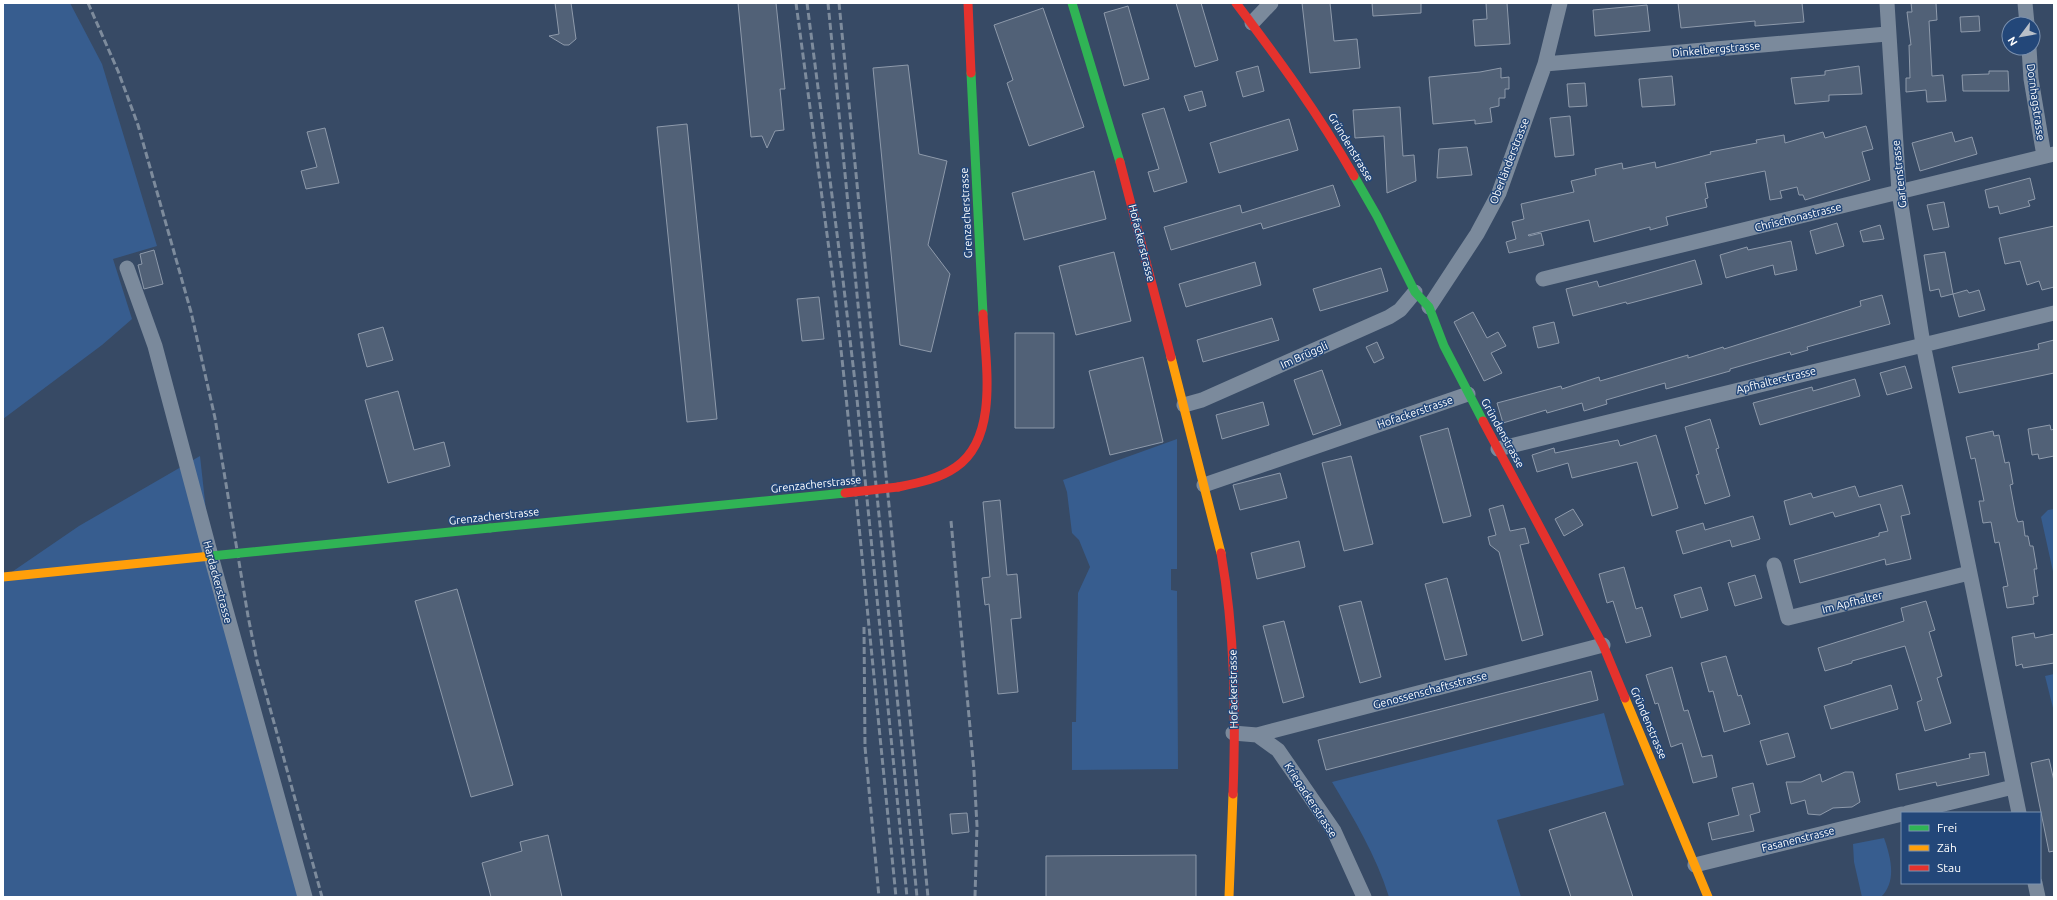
<svg xmlns="http://www.w3.org/2000/svg" width="2057" height="900" font-family="Ubuntu,sans-serif">
  <style>
    .green { fill: #375d8f }
    .building { fill: #516177; stroke: #8e9aab }
    .lines { fill: none; stroke-linecap: round; stroke-linejoin: round }
    .street { stroke: #7b8a9c; stroke-width: 15 }
    .fast { stroke: #30b455; stroke-width: 9 }
    .slow { stroke: #ff9f0a; stroke-width: 9 }
    .jam { stroke: #e5322d; stroke-width: 9 }
    .rail { stroke: #7d8b9c; stroke-width: 3; stroke-dasharray: 7 3; stroke-linecap: butt }
    .fast-bridge { stroke: #30b455; stroke-width: 9 }
    .jam-bridge { stroke: #e5322d; stroke-width: 9 }
    .labels { text-anchor: middle; stroke-width: 3; stroke-linejoin: round; paint-order: stroke }
    .street-label { font-size: 11px; fill: #fff; stroke: #234779 }
  </style>
  <rect width="100%" height="100%" fill="#374a65"/>
  <path class="green" d="M3,3H70L102,64L157,246L113,259L132,319L102,345L3,419Z
    M1177,439V569H1171V590L1177,591L1178,769L1072,770V722H1076L1078,593L1090,567L1079,540L1072,533L1067,492L1063,480Z
    M200,456L211,556L305,897H3V578L79,526Z
    M2054,509V576L2041,517L2048,510Z
    M2054,674V712L2045,676Z
    M1604,713L1624,785L1497,820L1521,897H1389C1376,855 1354,819 1332,782Z
    M1884,838C1891,858 1897,881 1881,897H1862L1854,862L1853,844Z"/>
  <path class="building" d="M555,3H571L576,39L569,45H564L549,36L559,34Z
    M738,3H776L785,89H780L784,130L775,131L767,148L762,136L751,137Z
    M1176,3H1201L1218,60L1195,67Z
    M1302,3H1330L1334,41L1357,39L1360,68L1310,73Z
    M1372,3H1421V13L1373,16Z
    M1486,3H1507L1510,44L1475,46L1473,20L1487,19Z
    M1678,3H1802L1804,22L1755,26V21L1681,28Z
    M1911,3H1936L1937,20L1929,21L1932,76L1943,75L1946,101L1927,102L1926,90L1906,92V78H1910L1909,45H1911L1907,12H1912Z
    M1647,5L1650,31L1595,36L1593,10Z
    M1128,6L1149,79L1124,86L1104,13Z
    M1043,8L1084,127L1029,146L1007,83L1013,80L994,25Z
    M1979,16L1980,31L1961,32L1960,17Z
    M908,65L919,154L947,161L928,245L950,274L931,352L900,345L873,68Z
    M1258,66L1264,91L1243,97L1236,72Z
    M1859,66L1862,94L1829,95V101L1795,104L1791,78L1825,75V71Z
    M1501,68V78L1509,77V89H1505V98H1499V106L1490,108L1492,122L1475,124V120L1433,124L1429,77L1480,72Z
    M1989,71H2008L2009,91H1963L1962,75L1989,74Z
    M1672,76L1675,105L1642,107L1639,79Z
    M1585,83L1587,106L1569,107L1567,84Z
    M1202,91L1206,106L1189,111L1184,96Z
    M1400,107L1403,156L1414,155L1416,181L1387,193L1384,136L1355,138L1353,110Z
    M1164,108L1187,182L1154,192L1148,172L1159,169L1142,114Z
    M1570,116L1574,155L1555,157L1550,118Z
    M1289,119L1298,150L1219,173L1210,143Z
    M687,124L717,419L687,422L657,127Z
    M1866,126L1873,149L1862,152L1870,180L1805,200L1803,195H1799L1797,187L1780,191L1782,198L1770,200L1765,171L1705,183L1708,198L1705,199L1707,207L1666,217L1668,225L1650,230V227L1594,242L1589,220L1528,235L1529,236L1541,233L1544,245L1509,253L1506,242L1516,239L1512,222L1524,219L1521,204L1574,192L1571,181L1596,175L1595,169L1622,163L1623,169L1655,162L1656,168L1711,154L1710,152L1757,143L1756,140L1784,135L1785,143L1823,132L1825,138Z
    M325,128L339,183L306,189L301,171L317,167L307,132Z
    M1952,132L1955,142L1972,137L1977,154L1920,171L1912,143Z
    M1467,147L1472,175L1437,178L1439,149Z
    M1094,171L1106,219L1024,240L1012,193Z
    M2030,178L2035,199L2028,201L2030,206L2000,214L1998,206L1989,208L1985,190Z
    M1333,185L1340,206L1263,229L1261,223L1171,250L1164,227L1240,205L1242,213Z
    M1944,202L1949,227L1933,230L1927,205Z
    M1837,223L1844,246L1816,254L1810,231Z
    M1880,225L1884,239L1863,242L1860,231Z
    M2054,226V287L2042,290L2039,281L2027,285L2020,261L2005,264L1999,238Z
    M1791,241L1797,270L1775,275L1773,265L1726,278L1720,255L1747,247L1748,250Z
    M154,250L163,284L144,289L138,265L142,264L140,254Z
    M1114,252L1131,321L1076,335L1059,266Z
    M1945,252L1953,294L1941,297L1939,289L1930,291L1924,255Z
    M1695,260L1702,284L1627,304L1626,302L1573,316L1566,289L1597,281L1599,287Z
    M1255,262L1261,285L1186,307L1179,284Z
    M1381,268L1388,291L1320,311L1313,289Z
    M1967,290L1969,293L1979,290L1985,310L1959,317L1953,294Z
    M1882,295L1890,324L1807,347L1808,350L1791,355L1790,352L1730,369V371L1666,389L1665,383L1606,400L1607,404L1584,411L1582,403L1547,413L1546,410L1503,423L1497,403L1561,386L1562,389L1599,377L1600,381L1688,355V358L1723,347L1724,349L1861,306L1860,301Z
    M819,297L824,339L802,341L797,299Z
    M1473,312L1487,338L1498,332L1506,346L1491,353L1502,373L1484,381L1454,322Z
    M1272,318L1279,340L1203,362L1197,340Z
    M1554,322L1559,343L1538,348L1533,327Z
    M383,327L393,360L367,367L358,334Z
    M1015,333H1054V428H1015Z
    M2054,340V373L1959,393L1952,367L2039,349L2038,344Z
    M1377,342L1384,358L1374,363L1366,347Z
    M1143,357L1163,442L1110,455L1089,371Z
    M1905,366L1912,388L1887,395L1880,373Z
    M1322,370L1341,425L1313,435L1294,380Z
    M1855,379L1860,396L1760,425L1753,403L1812,387L1813,391Z
    M398,391L414,450L444,442L450,466L388,483L365,400Z
    M1263,402L1269,425L1222,439L1216,415Z
    M1710,419L1719,448L1716,449L1730,496L1705,504L1696,475L1699,474L1685,427Z
    M2050,425L2051,430L2054,429V456L2039,459L2038,454L2032,455L2028,429Z
    M1448,428L1471,516L1443,523L1420,436Z
    M1993,431L1994,436L1999,435L2005,463L2009,462L2013,484L2010,485L2016,517L2018,522L2023,521L2025,536H2028L2030,546H2033L2037,569H2034L2038,596L2033,597L2034,604L2007,608L2003,587L2008,586L1999,542L1995,543L1991,522L1983,523L1979,501H1984L1975,458L1971,459L1966,437Z
    M1656,435L1678,508L1652,516L1637,462L1572,478L1568,463L1537,472L1532,455L1554,448L1555,453L1618,440L1620,446Z
    M1351,456L1373,544L1344,551L1322,463Z
    M1280,473L1287,498L1240,510L1233,485Z
    M1902,485L1910,514L1901,516L1911,559L1886,565L1885,559L1800,583L1794,560L1879,536V533L1888,531L1880,504L1835,517L1833,512L1790,525L1784,501L1811,493L1813,498L1855,486L1859,497Z
    M1000,500L1007,575L1017,574L1021,618L1011,619L1018,692L998,694L989,604L985,605L982,578L990,577L983,502Z
    M1503,505L1510,531L1525,528L1529,543L1520,545L1543,635L1522,641L1499,552L1490,545L1488,537L1496,535L1489,509Z
    M1573,509L1583,525L1564,536L1555,519Z
    M1753,516L1760,539L1732,547L1730,540L1683,554L1676,531L1703,523L1705,530Z
    M1299,541L1305,567L1257,579L1251,553Z
    M1624,567L1636,609L1642,607L1651,636L1626,643L1613,601L1607,603L1599,574Z
    M1755,575L1762,598L1735,606L1728,583Z
    M1447,578L1467,655L1445,660L1425,584Z
    M1701,587L1708,610L1681,618L1674,595Z
    M457,589L513,785L471,797L415,601Z
    M1361,601L1381,677L1360,683L1339,606Z
    M1926,601L1935,630L1929,632L1942,676L1937,678L1951,723L1925,731L1917,702L1922,700L1905,646L1852,661V663L1825,671L1818,648L1904,621L1901,608Z
    M1284,621L1304,697L1283,703L1263,626Z
    M2034,633L2035,638L2054,634V663L2023,668L2022,664L2016,666L2012,637Z
    M1726,656L1738,696L1741,695L1750,724L1724,732L1713,691L1709,692L1701,663Z
    M1672,667L1684,711L1688,710L1702,757L1712,755L1717,777L1693,783L1682,743L1671,747L1658,703L1655,704L1646,675Z
    M1591,671L1598,700L1326,770L1318,740Z
    M1891,685L1898,709L1831,729L1824,706Z
    M1788,733L1795,757L1767,765L1760,741Z
    M1985,752L1989,775L1937,786L1936,782L1899,790L1896,774L1970,758L1969,754Z
    M2049,759L2054,781V851L2049,852L2031,763Z
    M1845,772H1853L1860,802L1852,807L1833,808L1820,815L1808,814L1805,800L1791,804L1786,782H1801L1820,774L1822,782Z
    M1753,783L1760,812L1750,815L1754,831L1712,840L1708,823L1739,815L1732,788Z
    M1605,812L1633,897H1571L1549,830Z
    M967,813L969,832L952,834L950,814Z
    M548,835L562,897H491L482,863L522,851L520,842Z
    M1196,855V897H1046V856Z"/>
  <g class="lines">
    <path class="street" d="M1887,3L1899,192L1923,344L2019,813
      M2025,3L2027,24
      M1252,23L1271,3
      M2029,48L2031,79L2044,156
      M1545,64L1887,34
      M127,268L155,346L211,556L305,897
      M1543,279L2054,154
      M1429,307L1477,234L1499,193L1545,64L1560,3
      M1184,405L1202,400L1389,317L1400,310L1415,292
      M1498,449L2054,313
      M1204,485L1468,394
      M1774,565L1788,618L1969,573
      M1233,733L1257,735L1278,750L1334,831L1364,897
      M1257,735L1603,645
      M1907,813L2013,787
      M1695,865L1902,814
      M2035,883L2038,897"/>
    <path class="fast" d="M1072,3L1120,162
      M971,73L983,314
      M1354,176L1377,216L1415,292L1429,307L1444,346L1483,421
      M490,528L845,493"/>
    <path class="slow" d="M1171,357L1221,553
      M3,577L211,556
      M1625,698L1708,897
      M1229,897L1233,794"/>
    <path class="jam" d="M968,3L971,73
      M1236,3C1279,60 1318,113 1354,176
      M1120,162L1171,357
      M1483,421L1603,645L1625,698
      M898,487C918,483 939,479 956,467C1000,437 985,360 983,314
      M1221,553C1235,633 1236,713 1233,794"/>
    <path class="rail" d="M88,3L118,71L138,125L191,312L215,418L248,616L257,661L322,897
      M796,3L835,294L846,396L896,897
      M807,3L843,280L857,399L907,897
      M828,3L917,897
      M839,3L928,897
      M951,521L974,771L977,826L975,897
      M864,627L865,747L879,897"/>
    <path class="fast-bridge" d="M211,556L490,528"/>
    <path class="jam-bridge" d="M845,493L898,487"/>
  </g>
  <g class="labels">
    <g class="street-label">
      <text transform="translate(1716 49) rotate(-5)" y="4">Dinkelbergstrasse</text>
      <text transform="translate(2036 102) rotate(82)" y="4">Dornhagstrasse</text>
      <text transform="translate(1351 147) rotate(59)" y="4">Gründenstrasse</text>
      <text transform="translate(1509 161) rotate(-69)" y="4">Oberländerstrasse</text>
      <text transform="translate(1899 174) rotate(-96)" y="4">Gartenstrasse</text>
      <text transform="translate(966 213) rotate(-93)" y="4">Grenzacherstrasse</text>
      <text transform="translate(1798 217) rotate(-14)" y="4">Chrischonastrasse</text>
      <text transform="translate(1142 243) rotate(76)" y="4">Hofackerstrasse</text>
      <text transform="translate(1304 355) rotate(-24)" y="4">Im Brüggli</text>
      <text transform="translate(1776 380) rotate(-14)" y="4">Apfhalterstrasse</text>
      <text transform="translate(1415 412) rotate(-19)" y="4">Hofackerstrasse</text>
      <text transform="translate(1503 433) rotate(61)" y="4">Gründenstrasse</text>
      <text transform="translate(816 484) rotate(-6)" y="4">Grenzacherstrasse</text>
      <text transform="translate(494 516) rotate(-6)" y="4">Grenzacherstrasse</text>
      <text transform="translate(218 582) rotate(75)" y="4">Hardackerstrasse</text>
      <text transform="translate(1852 602) rotate(-14)" y="4">Im Apfhalter</text>
      <text transform="translate(1233 689) rotate(-91)" y="4">Hofackerstrasse</text>
      <text transform="translate(1430 690) rotate(-15)" y="4">Genossenschaftsstrasse</text>
      <text transform="translate(1649 723) rotate(67)" y="4">Gründenstrasse</text>
      <text transform="translate(1311 800) rotate(57)" y="4">Kriegackerstrasse</text>
      <text transform="translate(1798 839) rotate(-14)" y="4">Fasanenstrasse</text>
    </g>
  </g>
  <rect width="2057" height="900" fill="none" stroke="#ffffff" stroke-width="8"/>
  <rect x="1901" y="812" width="140" height="72" fill="#234779" stroke="#7b91af"/>
  <rect x="1909" y="825" width="20" height="6" fill="#30b455" stroke="#7b91af"/>
  <text x="1937" y="832" font-size="12" fill="#ffffff">Frei</text>
  <rect x="1909" y="845" width="20" height="6" fill="#ff9f0a" stroke="#7b91af"/>
  <text x="1937" y="852" font-size="12" fill="#ffffff">Zäh</text>
  <rect x="1909" y="865" width="20" height="6" fill="#e5322d" stroke="#7b91af"/>
  <text x="1937" y="872" font-size="12" fill="#ffffff">Stau</text>
  <g transform="translate(2021 36) rotate(238)"><circle r="19" fill="#234779" stroke="#7b91af"/>
  <path d="M0-3L7 15L0 10L-7 15Z" fill="#b9c0c9"/>
  <text y="-6" font-size="11" font-weight="bold" text-anchor="middle" fill="#ffffff">N</text>
  </g>
</svg>
